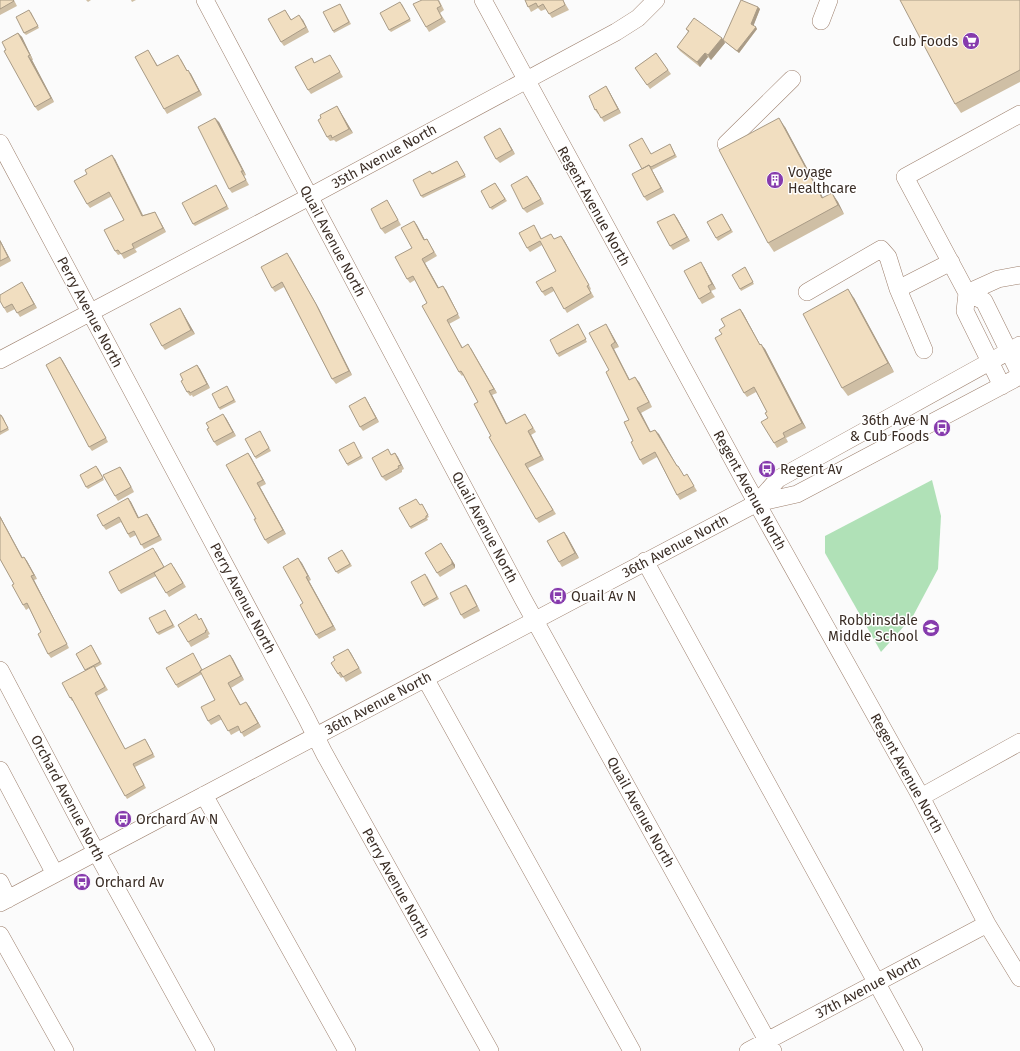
<svg xmlns="http://www.w3.org/2000/svg" width="1020" height="1051" font-family="'Fira Sans',sans-serif">
  <style>
    .green { fill: #b0e1b7 }
    .lines { fill: none; stroke-linecap: round; stroke-linejoin: round }
    .minor-casing { stroke: #9e806e; stroke-width: 18 }
    .minor { stroke: #fff; stroke-width: 17 }
    .wall { fill: #cfbfa5 }
    .shaded-wall { fill: #a99b86 }
    .building { fill: #f1dec0; stroke: #a99b86 }
    .labels { text-anchor: middle; stroke-width: 3; stroke-linejoin: round; paint-order: stroke }
    .poi-label { font-size: 14px; fill: #3b2e26; stroke: #fff; text-anchor: start }
    .street-label { font-size: 14px; fill: #3b2e26; stroke: #fff }
  </style>
  <rect width="100%" height="100%" fill="#fbfbfb"/>
  <path class="green" d="M932,480L941,516L938,569L913,616L881,652L825,553V536Z"/>
  <g class="lines">
    <defs>
      <path id="minor" d="M205,0L523,599L773,1051
        M483,0L745,482L921,797L987,924L1020,978
        M821,21L829,0
        M0,143L306,717L324,753L490,1051
        M726,144L792,79
        M898,289L924,350
        M807,292L881,249L888,257L898,289L951,262
        M967,293L984,301L1020,374
        M967,293L998,279L1020,275
        M0,360L309,197L616,32L638,18L656,0
        M1002,386L965,311L967,293L905,177L1020,114
        M757,503L778,479L1020,345
        M645,561L914,1051
        M0,670L88,837L206,1051
        M425,678L632,1051
        M0,770L55,874
        M204,795L347,1051
        M921,797L1020,742
        M0,882L8,899
        M0,903L757,503L797,494L1020,376
        M0,935L65,1051
        M748,1051L987,924"/>
    </defs>
    <use href="#minor" class="minor-casing"/>
    <use href="#minor" class="minor"/>
  </g>
  <path class="wall" d="M0,0H14L17,6L0,15Z
    M86,0H91L88,2Z
    M131,0H136L132,2Z
    M439,0L444,10L440,13L446,22L429,32L426,27Z
    M525,0H563L569,10L552,18L546,9L541,11L538,8L531,12Z
    M1020,0V82L961,113L955,104Z
    M340,4L351,24L334,33L333,31Z
    M402,4L411,21L391,32L389,30Z
    M758,7L760,9L753,26L757,29L739,53L725,42L723,40Z
    M285,10L291,19L303,20L309,32L284,46L281,42Z
    M31,12L39,28L26,35L24,33Z
    M686,29L722,38L725,43L711,60L708,57L700,67L680,51L677,47L688,32Z
    M18,33L22,37L33,60H32L54,102L38,111L35,107L6,50Z
    M148,50L158,66L181,59L187,70L191,74L202,95L167,114L164,109Z
    M656,53L671,74L650,89L635,68Z
    M333,60L343,77L311,94L308,90L315,62Z
    M606,86L609,91L621,113L604,122L599,114H598L595,110Z
    M337,106L340,111L353,133L336,142L334,140L330,141L327,137L321,118Z
    M219,122L246,175L244,176L249,185L232,193L229,189Z
    M785,127L823,198L832,193L838,202L844,214L774,252L768,243Z
    M503,133L515,154L500,163L496,159Z
    M671,146L677,157L652,170L664,192L647,201L644,197L642,169Z
    M115,159L143,215L155,212L166,232L135,249L137,252L124,259L121,254L118,255L115,251L124,220L112,196L90,208L87,204Z
    M458,163L466,177L423,198L421,196L432,173Z
    M531,181L544,204L527,213L523,209Z
    M495,183L507,201L492,210L481,191Z
    M216,185L229,209L195,226L193,224Z
    M387,200L390,205L401,225L385,234L381,229Z
    M674,214L677,218L690,241L673,250L670,246Z
    M722,214L733,232L718,241L716,238Z
    M414,221L425,240L427,239L437,256L425,263L439,288L446,290L460,318L449,324L463,348H471L487,376L497,393L492,395L507,424L525,414L536,432L531,435L544,460L528,468L556,514L539,523L536,519L491,436L478,402L463,375L462,376L459,372L427,303L415,280L410,283L407,279L412,248Z
    M536,229L542,239L564,240L591,289L590,290L594,297L567,313L554,291L545,296L542,292L556,271L542,245L530,252L527,248Z
    M0,240L11,261L0,267Z
    M290,257L319,309L352,375L336,384L332,379L284,287L275,292L272,288Z
    M704,267L716,289L711,291L715,297L702,304L699,299Z
    M746,270L754,284L741,291L740,289Z
    M25,287L37,308L20,317L15,309L7,313L4,308Z
    M854,298L894,372L848,396L842,388Z
    M180,308L183,313L195,334L165,350L162,346Z
    M740,309L743,313L760,345L765,349L806,428L786,438L788,442L777,448L774,443L767,412L756,392L747,397L744,393L725,326Z
    M578,324L587,342L559,357L557,354Z
    M609,329L619,347L614,349L630,380L639,382L652,407L641,413L651,432L655,430L677,466H678L684,476L690,479L697,491L680,500L677,495L657,457L643,465L640,460L633,441L629,420L609,370Z
    M60,357L108,442L92,451L89,447Z
    M197,365L200,369L210,388L193,397L192,395L190,396L187,392L183,380Z
    M228,388L236,402L220,410L219,408Z
    M368,402L379,422L363,431L360,427Z
    M0,415L3,417L9,430L0,435Z
    M226,418L236,436L217,446L214,442Z
    M260,431L271,451L256,459L255,457Z
    M355,445L363,458L348,466L347,464Z
    M248,453L266,484L260,487L286,534L268,544L265,540L256,519Z
    M395,453L404,469L402,470V472L386,481L382,477L392,454Z
    M120,467L134,492L118,501L115,496Z
    M98,468L104,480L88,489L86,487Z
    M128,498L131,502L139,518L147,514L150,518L162,540L144,549L136,535L130,538L121,522L106,530L103,526Z
    M420,505L423,506L429,517L427,518L428,520L411,529L410,527Z
    M0,516L22,558L24,557L27,561L37,579L34,580L69,648L51,658L48,654L41,632L29,608L26,610L23,605L14,584L0,559Z
    M564,532L567,536L579,558L562,567L559,562Z
    M441,543L455,565V568L440,577L437,573Z
    M156,552L164,567H174L186,587L169,597L156,576L121,594L119,591Z
    M344,552L352,566L338,574L328,558Z
    M298,558L311,580L309,581L336,630L319,639L316,635L303,603Z
    M427,576L439,599L424,607L423,605Z
    M466,585L469,589L480,611L464,619L461,615Z
    M165,610L175,627L159,635L157,633Z
    M201,618L210,634L208,635L209,637L191,647L188,642L199,619Z
    M93,648L102,664L95,668L108,690L97,696L125,749L147,742L155,757L135,767L146,788L127,799L73,701H72L70,698L85,671V670Z
    M348,649L362,673L346,682L343,677L341,678L338,674L335,660Z
    M230,655L244,680L231,688L241,705L249,706L261,727L244,737L240,730L231,735L222,719L211,725L208,721L215,700L202,674L178,688L176,685L202,670Z"/>
  <path class="shaded-wall" d="M758,7L760,9L753,27L751,24Z
    M299,15L303,20L309,32L306,27Z
    M756,27L757,29L739,53L737,51Z
    M18,33L22,37L33,60L30,55Z
    M722,38L725,43L711,60L708,55Z
    M705,53L708,57L700,67L697,62Z
    M28,56L32,60L54,102L51,98Z
    M188,70L191,74L202,95L199,91Z
    M606,86L609,91L621,113L618,109Z
    M337,106L340,111L353,133L349,129Z
    M215,118L219,122L246,175L243,171Z
    M779,118L785,127L828,207L822,198Z
    M500,128L503,133L515,154L512,150Z
    M112,155L115,159L145,220L142,216Z
    M649,165L652,170L664,192L661,188Z
    M527,176L531,181L544,204L541,199Z
    M832,193L838,202L844,214L838,205Z
    M155,212L157,216L166,232L163,228Z
    M674,214L677,218L690,241L687,237Z
    M414,221L417,225L427,244L424,240Z
    M561,236L564,240L591,289L589,285Z
    M0,240L11,261L8,257L0,241Z
    M287,253L319,309L352,375L349,371Z
    M422,259L425,263L441,292L438,288Z
    M701,262L704,267L716,289L712,284Z
    M22,282L25,287L37,308L34,304Z
    M443,286L446,290L460,318L458,314Z
    M848,289L854,298L894,372L888,363Z
    M180,308L183,313L195,334L191,330Z
    M740,309L743,313L763,350L760,345Z
    M606,324L609,329L619,347L615,342Z
    M468,344L487,376L497,393L494,389Z
    M761,344L765,349L806,428L802,423Z
    M611,345L614,349L632,385L629,380Z
    M60,357L63,361L108,442L106,438Z
    M197,365L200,369L210,388L207,384Z
    M635,377L639,382L652,407L649,402Z
    M489,391L492,395L509,428L506,424Z
    M365,397L368,402L379,422L376,418Z
    M637,408L641,413L653,437L650,432Z
    M223,414L226,418L236,436L233,432Z
    M655,430L659,434L680,471L677,466Z
    M528,431L531,435L544,460L541,456Z
    M248,453L251,457L266,484L263,480Z
    M395,453L398,457L404,469L401,465Z
    M120,467L123,471L134,492L131,487Z
    M257,483L260,487L286,534L283,530Z
    M128,498L131,502L141,522L138,518Z
    M147,514L150,518L162,540L159,536Z
    M0,516L25,562L22,558L0,517Z
    M564,532L567,536L579,558L575,553Z
    M441,543L455,565V568L452,564Z
    M24,557L27,561L37,579L34,575Z
    M298,558L302,563L311,580L308,576Z
    M31,576L34,580L69,648L67,644Z
    M306,577L309,581L336,630L333,626Z
    M466,585L469,589L480,611L477,606Z
    M348,649L351,653L362,673L359,668Z
    M230,655L233,659L244,680L241,676Z
    M246,702L249,706L261,727L258,723Z"/>
  <path class="building" d="M0,0H13L14,1L0,9Z
    M422,0H438L441,6L437,8L442,18L426,27L413,4Z
    M525,0H563L565,5L549,14L543,4L538,7L536,3L528,7Z
    M741,0L758,7L751,24L756,27L737,51L723,40Z
    M900,0H1020V70L955,104Z
    M400,2L410,19L389,30L380,13Z
    M340,4L349,22L333,31L323,12Z
    M29,10L38,26L24,33L16,17Z
    M285,10L291,20L299,15L306,27L281,42L268,19Z
    M694,18L722,38L708,55L705,53L697,62L677,47L689,31L686,29Z
    M18,33L30,55L28,56L51,98L35,107L4,51L6,50L2,42Z
    M148,50L157,66L178,55L187,71L188,70L199,91L164,109L135,57Z
    M656,53L668,70L647,85L635,68Z
    M330,55L340,72L308,90L295,67L312,58L314,63Z
    M606,86L618,109L601,118L596,109L595,110L589,96Z
    M337,106L349,129L332,138L331,135L327,137L318,120L321,118L320,115Z
    M215,118L243,171H241L246,180L229,189L198,127Z
    M779,118L822,198L832,193L838,205L768,243L719,150Z
    M500,128L512,150L496,159L484,137Z
    M642,138L651,154L670,144L675,155L651,167L649,165L642,169L629,145Z
    M112,155L142,216L155,212L163,228L132,244L134,248L121,254L118,250L115,251L104,230L124,220L109,192L87,204L74,181L87,174L85,170Z
    M457,161L465,175L421,196L413,180L430,171L432,174Z
    M649,165L661,188L644,197L632,174Z
    M527,176L541,199L523,209L511,185Z
    M495,183L505,199L490,208L481,191Z
    M216,185L227,206L193,224L182,203Z
    M387,200L398,220L381,229L371,209Z
    M674,214L687,237L670,246L657,222Z
    M722,214L731,230L716,238L707,222Z
    M414,221L424,240L427,239L434,252L422,259L438,288L443,286L458,314L447,320L462,348L468,344L484,372L494,389L489,391L506,424L525,414L533,428L528,431L541,456L525,464L553,510L536,519L489,437L491,436L474,404L478,402L463,374L461,371L459,372L422,306L427,303L413,276L407,279L395,257L412,248L401,228Z
    M534,225L541,239L551,234L554,239L561,236L589,285L587,286L591,293L564,309L552,287L542,292L536,282L556,271L540,241L527,248L519,233Z
    M0,241L8,257L0,261Z
    M287,253L316,304L349,371L332,379L282,282L272,288L261,267Z
    M701,262L712,284L708,286L711,292L699,299L684,271Z
    M745,267L753,282L740,289L732,275Z
    M22,282L34,304L17,313L12,304L4,308L0,301V295Z
    M848,289L888,363L842,388L803,314Z
    M180,308L191,330L162,346L150,324Z
    M740,309L760,345L761,344L802,423L783,433L785,437L774,443L761,422L768,418L765,413L767,412L754,387L744,393L715,338L722,334L719,330L725,326L721,319Z
    M578,324L586,339L557,354L550,340Z
    M606,324L615,342L611,345L629,380L635,377L649,402L637,408L650,432L655,430L677,466H678L684,476L687,474L694,486L677,495L655,452L640,460L631,442L633,441L624,422L629,420L606,372L609,370L589,333Z
    M60,357L106,438L89,447L46,365Z
    M197,365L207,384L190,393L189,391L187,392L181,381L183,380L180,374Z
    M227,386L234,400L219,408L212,394Z
    M365,397L376,418L360,427L349,406Z
    M223,414L233,432L214,442L207,429L209,428L206,423Z
    M0,415H1L8,428L0,432Z
    M260,431L269,448L255,457L245,439Z
    M354,442L361,456L347,464L339,450Z
    M388,449L391,455L395,453L401,465L398,466L399,468L382,477L372,458Z
    M248,453L263,480L257,483L283,530L265,540L254,519H256L226,465Z
    M96,466L103,478L86,487L80,475Z
    M120,467L131,487L115,496L103,475Z
    M128,498L138,518L147,514L159,536L141,545L134,531L128,534L119,517L103,526L97,515Z
    M416,499L420,505L422,504L428,515L426,516V518L410,527L399,508Z
    M0,517L22,558L24,557L34,575L31,576L67,644L48,654L38,634L41,632L27,603L23,605L12,585L14,584L0,559Z
    M564,532L575,553L559,562L547,541Z
    M441,543L452,561V564L437,573L425,553Z
    M153,548L164,567L119,591L109,572Z
    M342,550L350,564L336,572L328,558Z
    M298,558L308,576L306,577L333,626L316,635L300,605L303,603L283,567Z
    M171,563L183,583L166,593L154,573Z
    M425,574L437,597L423,605L411,582Z
    M466,585L477,606L461,615L450,593Z
    M165,610L173,625L157,633L149,618Z
    M196,614L199,620L201,618L207,630L205,631L206,632L188,642L178,625Z
    M91,645L100,662L85,670L76,654Z
    M348,649L359,668L343,677L340,672L338,674L331,663L335,660L333,657Z
    M193,653L202,670L200,671V672L176,685L166,668Z
    M230,655L241,676L228,683L240,705L246,702L258,723L241,733L238,726L228,731L219,715L208,721L201,707L215,700L200,671Z
    M94,666L105,687L95,693L125,749L145,739L153,754L133,764L144,785L125,796L71,697L70,698L62,683Z"/>
  <defs>
    <symbol id="supermarket-disc" viewBox="-11 -11 22 22"><circle r="9.5" fill="#863bad" stroke="#fff"/><path d="M-6-5.5h2.5l.6 2H6L4.5 2H-2.5L-4.4-4H-6ZM-1.5 3.2a1.3 1.3 0 1 0 .1 0ZM3 3.2a1.3 1.3 0 1 0 .1 0Z" fill="#fff"/></symbol>
    <symbol id="building-disc" viewBox="-11 -11 22 22"><circle r="9.5" fill="#863bad" stroke="#fff"/><path d="M-4-6H4V6H1V3H-1V6H-4ZM-2.5-4.3h1.7v1.8h-1.7ZM.8-4.3h1.7v1.8H.8ZM-2.5-1h1.7V.8h-1.7ZM.8-1h1.7V.8H.8Z" fill="#fff"/></symbol>
    <symbol id="bus-disc" viewBox="-11 -11 22 22"><circle r="9.5" fill="#863bad" stroke="#fff"/><path d="M-5-6H5V4H4V6H2V4H-2V6H-4V4H-5ZM-3.5-4V0h7V-4ZM-3.5 1.2v1.5H-2V1.2ZM2 1.2v1.5H3.5V1.2Z" fill="#fff"/></symbol>
    <symbol id="school-disc" viewBox="-11 -11 22 22"><circle r="9.5" fill="#863bad" stroke="#fff"/><path d="M0-5L7-2L0 1L-7-2ZM-4 1L0 2.5L4 1V4Q0 6-4 4Z" fill="#fff"/></symbol>
  </defs>
  <g fill-rule="evenodd">
    <use href="#supermarket-disc" x="961" y="31" width="20" height="20"/>
    <use href="#building-disc" x="765" y="170" width="20" height="20"/>
    <use href="#bus-disc" x="932" y="418" width="20" height="20"/>
    <use href="#bus-disc" x="757" y="459" width="20" height="20"/>
    <use href="#bus-disc" x="548" y="586" width="20" height="20"/>
    <use href="#school-disc" x="921" y="618" width="20" height="20"/>
    <use href="#bus-disc" x="113" y="809" width="20" height="20"/>
    <use href="#bus-disc" x="72" y="872" width="20" height="20"/>
  </g>
  <g class="labels">
    <g class="poi-label">
      <text x="958" y="46" text-anchor="end">Cub Foods</text>
      <text x="788" y="177">Voyage<tspan x="788" dy="16">Healthcare</tspan></text>
      <text x="929" y="425" text-anchor="end">36th Ave N<tspan x="929" dy="16">&amp; Cub Foods</tspan></text>
      <text x="780" y="474">Regent Av</text>
      <text x="571" y="601">Quail Av N</text>
      <text x="918" y="625" text-anchor="end">Robbinsdale<tspan x="918" dy="16">Middle School</tspan></text>
      <text x="136" y="824">Orchard Av N</text>
      <text x="95" y="887">Orchard Av</text>
    </g>
    <g class="street-label">
      <text transform="translate(384 156) rotate(-29)" y="5">35th Avenue North</text>
      <text transform="translate(594 206) rotate(61)" y="5">Regent Avenue North</text>
      <text transform="translate(333 241) rotate(62)" y="5">Quail Avenue North</text>
      <text transform="translate(90 312) rotate(62)" y="5">Perry Avenue North</text>
      <text transform="translate(750 490) rotate(61)" y="5">Regent Avenue North</text>
      <text transform="translate(485 527) rotate(62)" y="5">Quail Avenue North</text>
      <text transform="translate(675 546) rotate(-28)" y="5">36th Avenue North</text>
      <text transform="translate(243 598) rotate(62)" y="5">Perry Avenue North</text>
      <text transform="translate(378 703) rotate(-28)" y="5">36th Avenue North</text>
      <text transform="translate(907 773) rotate(61)" y="5">Regent Avenue North</text>
      <text transform="translate(68 798) rotate(62)" y="5">Orchard Avenue North</text>
      <text transform="translate(641 812) rotate(61)" y="5">Quail Avenue North</text>
      <text transform="translate(396 883) rotate(61)" y="5">Perry Avenue North</text>
      <text transform="translate(868 987) rotate(-28)" y="5">37th Avenue North</text>
    </g>
  </g>
</svg>
